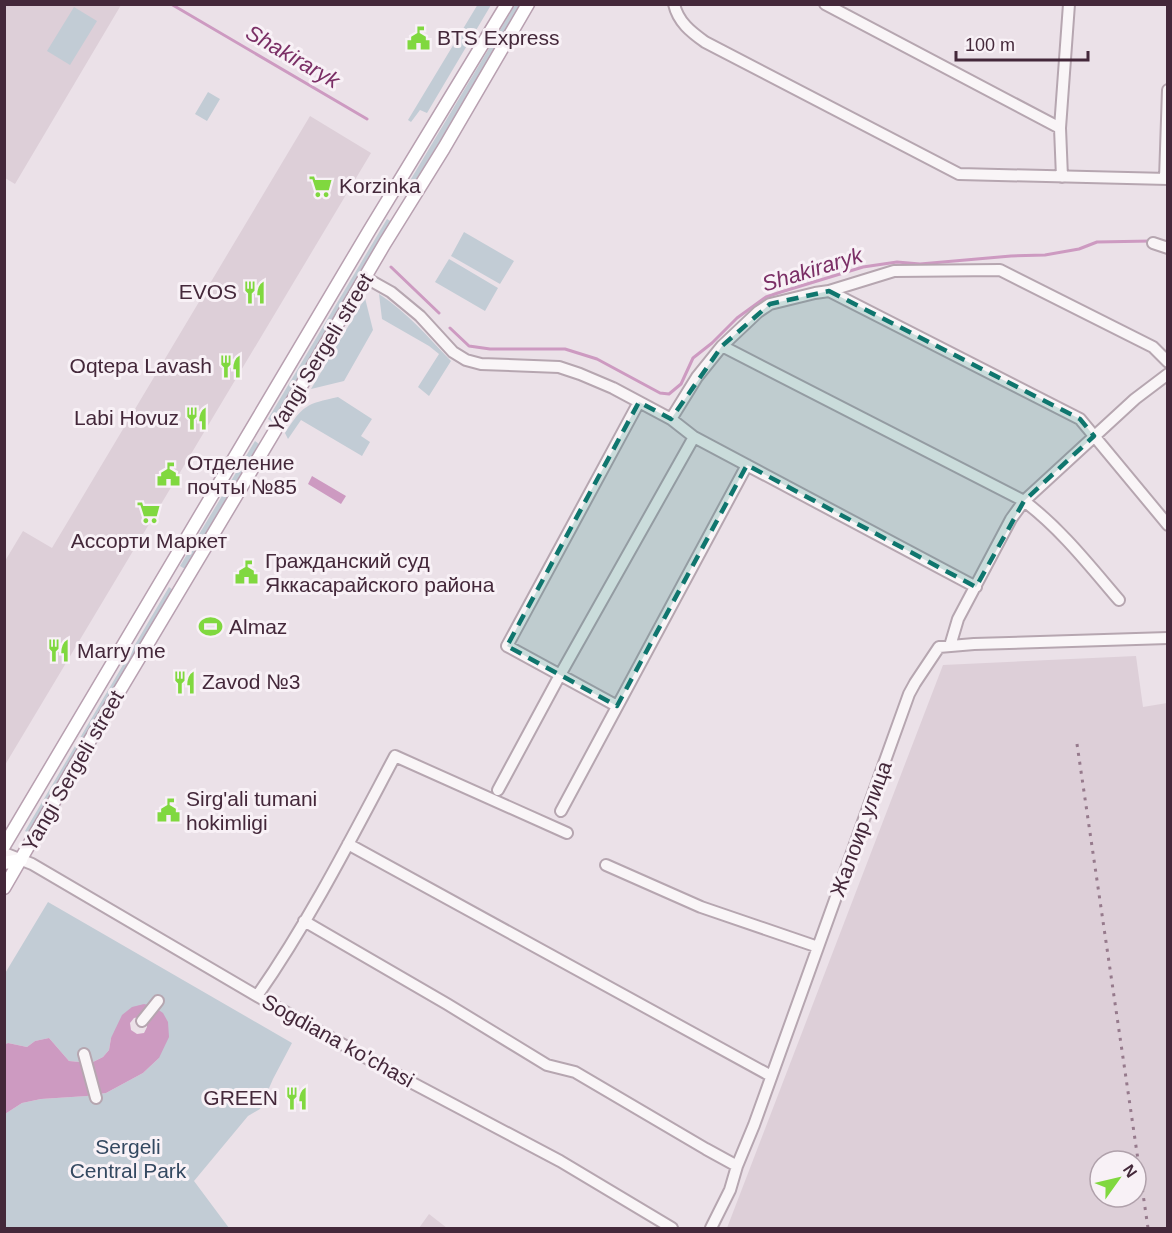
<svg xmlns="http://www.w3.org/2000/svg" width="1172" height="1233" font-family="Helvetica,sans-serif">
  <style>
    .built { fill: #ddcfd8; fill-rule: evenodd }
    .green { fill: #c2ccd5 }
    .water { fill: #cd9ac1; fill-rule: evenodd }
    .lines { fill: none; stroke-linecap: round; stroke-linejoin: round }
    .stream { stroke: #cd9ac1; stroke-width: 3 }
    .minor-casing { stroke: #b6a6b0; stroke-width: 14 }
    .major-casing { stroke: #b8a0b0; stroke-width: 15 }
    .minor { stroke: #f9f5f7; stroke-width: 10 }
    .major { stroke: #fff; stroke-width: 12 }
    .rail { stroke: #967a8c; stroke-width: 3; stroke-dasharray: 3 6; stroke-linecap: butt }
    .marked { fill: #0f766e; fill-opacity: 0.2; stroke: #0f766e; stroke-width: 4.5; stroke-dasharray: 12 8; stroke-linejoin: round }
    .labels { text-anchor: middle; stroke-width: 6; stroke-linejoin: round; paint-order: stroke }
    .poi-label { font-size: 21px; fill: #44283a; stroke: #f8f1f6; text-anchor: start }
    .street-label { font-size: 21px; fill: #44283a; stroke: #f8f1f6 }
    .park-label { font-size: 21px; fill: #344961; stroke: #f8f1f6 }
    .water-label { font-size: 22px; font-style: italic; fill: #7b2f66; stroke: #f8f1f6 }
  </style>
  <rect width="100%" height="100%" fill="#ebe1e8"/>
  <path class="built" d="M5,5H121L15,184L5,178Z
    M310,116L371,153L5,765V561L23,531L52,548Z
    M1136,656L1143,707L1167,703V1228H727L943,665ZM1100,1161H1136V1197H1100Z
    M429,1214L447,1228H419Z"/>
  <path class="green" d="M478,4L491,5L427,113L420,110L411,122L408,120Z
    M515,5H521L410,191L405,189Z
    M74,7L97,21L70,65L47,51Z
    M208,92L220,99L207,121L195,114Z
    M387,219L392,222L273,422L268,419Z
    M464,232L514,261L500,284L451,256Z
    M449,259L498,288L485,311L435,282Z
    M379,294C408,313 427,336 451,361L429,396L418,387L439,354L429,346L382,319Z
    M365,298L373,330L344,381L311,389Z
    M338,397L372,419L361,436L370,442L362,456L301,420L288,439L285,433C303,405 306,404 338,397Z
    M255,441L259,444L185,569L180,566Z
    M169,587L173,590L29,833L25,831Z
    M48,902L292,1043L273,1079L260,1109L248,1116L194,1181L229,1228H5V1114L22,1103L41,1099L87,1096L106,1093L143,1073L159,1058L144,1004L111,1038L109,1050L103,1057L91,1063L69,1061L49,1038L35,1041L27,1047L8,1043L5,1045L4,975Z"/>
  <path class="water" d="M312,476L346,496L341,504L308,484Z
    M144,1004L153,1006L163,1013L168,1022L169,1037L159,1058L143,1073L106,1093L87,1096L41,1099L22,1103L5,1114L4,1045L8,1043L27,1047L35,1041L49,1038L69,1061L91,1063L103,1057L109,1050L111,1038L122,1015L132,1007ZM140,1017L146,1020L147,1027L144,1033L137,1034L131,1030L130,1023L134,1018Z"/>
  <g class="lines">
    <path class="stream" d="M171,4L367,119
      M391,267L439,313
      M450,328L469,346L490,349H565L597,359L660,393L669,394L681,384L693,358L712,343L737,318L766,297L781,292L863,267L897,262L920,264L1011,256L1045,255L1079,249L1097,242L1151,241"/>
    <defs>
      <path id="minor" d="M674,4C678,22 691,32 705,42L959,174L1168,179
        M825,4L1060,128
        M1062,177L1060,128L1069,4
        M1165,179L1168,90
        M1153,243L1168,248
        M366,278L391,292L420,316L453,352L466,360L481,364L559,367L580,374L613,388L671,419L694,437L976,587
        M829,291L894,271L1000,270L1153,347L1168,362
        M722,346L1024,501C1061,529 1089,565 1119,600
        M671,419L697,377L722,346L758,312L770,304L815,293L829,291L1080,419L1168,525
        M950,646L958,619L1011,519L1024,501L1135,399L1168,374
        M617,706L507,646L639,402
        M498,790L560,675L694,437
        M561,811L747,465
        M348,844L771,1076
        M4,853L32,864L257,996L386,1069L560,1161L672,1228
        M606,865L701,907L818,947
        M304,921L447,1004L547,1065L575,1072L706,1149L737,1166
        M257,996C310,920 352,837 395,756L567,833
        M142,1021L158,1001
        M84,1054L96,1098
        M711,1228L730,1190L737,1166L754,1125L909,694L915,683L939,647L974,644L1168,638"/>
      <path id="major" d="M4,846L369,231L507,4
        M4,863L21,860
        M4,888L77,762L273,434L385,243L444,148L528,4"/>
    </defs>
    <use href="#minor" class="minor-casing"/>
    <use href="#major" class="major-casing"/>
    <use href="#minor" class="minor"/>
    <use href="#major" class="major"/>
    <path class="rail" d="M1077,744L1148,1228"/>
  </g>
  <path class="marked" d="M829,291L1080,419L1094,436L1024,501L976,587L747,465L617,706L507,646L639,402L671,419L722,346L770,304Z"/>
  <defs>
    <symbol id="civic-bare" viewBox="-9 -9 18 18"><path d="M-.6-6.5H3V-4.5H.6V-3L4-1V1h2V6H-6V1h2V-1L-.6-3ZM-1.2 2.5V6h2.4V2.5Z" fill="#80d83f" stroke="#f8f1f6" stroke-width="2.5" paint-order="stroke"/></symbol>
    <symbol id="supermarket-bare" viewBox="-9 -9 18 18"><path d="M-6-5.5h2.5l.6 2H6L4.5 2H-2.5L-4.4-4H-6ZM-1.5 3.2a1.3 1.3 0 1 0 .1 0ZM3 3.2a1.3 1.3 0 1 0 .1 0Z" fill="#80d83f" stroke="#f8f1f6" stroke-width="2.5" paint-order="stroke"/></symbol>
    <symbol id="restaurant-bare" viewBox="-9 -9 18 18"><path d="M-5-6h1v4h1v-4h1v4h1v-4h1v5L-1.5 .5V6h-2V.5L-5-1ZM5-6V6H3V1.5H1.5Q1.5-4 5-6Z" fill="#80d83f" stroke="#f8f1f6" stroke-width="2.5" paint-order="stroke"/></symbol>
    <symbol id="stadium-bare" viewBox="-9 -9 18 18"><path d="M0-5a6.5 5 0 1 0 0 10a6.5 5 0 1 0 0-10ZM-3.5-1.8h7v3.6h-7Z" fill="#80d83f" stroke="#f8f1f6" stroke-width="2.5" paint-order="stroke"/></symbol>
  </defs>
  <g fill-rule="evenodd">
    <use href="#civic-bare" x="402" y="22" width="33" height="33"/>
    <use href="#supermarket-bare" x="304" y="170" width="33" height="33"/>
    <use href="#restaurant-bare" x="238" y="276" width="33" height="33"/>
    <use href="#restaurant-bare" x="214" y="350" width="33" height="33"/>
    <use href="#restaurant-bare" x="180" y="402" width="33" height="33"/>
    <use href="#civic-bare" x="152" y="458" width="33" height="33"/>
    <use href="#supermarket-bare" x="132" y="496" width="33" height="33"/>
    <use href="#civic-bare" x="230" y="556" width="33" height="33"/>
    <use href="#stadium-bare" x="194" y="610" width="33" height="33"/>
    <use href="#restaurant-bare" x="42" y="634" width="33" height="33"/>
    <use href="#restaurant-bare" x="168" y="666" width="33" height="33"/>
    <use href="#civic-bare" x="152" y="794" width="33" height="33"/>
    <use href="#restaurant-bare" x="280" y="1082" width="33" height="33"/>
  </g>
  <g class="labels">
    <g class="poi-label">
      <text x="437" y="45">BTS Express</text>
      <text x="339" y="193">Korzinka</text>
      <text x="237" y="299" text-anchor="end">EVOS</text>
      <text x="212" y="373" text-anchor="end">Oqtepa Lavash</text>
      <text x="179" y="425" text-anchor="end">Labi Hovuz</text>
      <text x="187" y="470">Отделение<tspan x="187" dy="24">почты №85</tspan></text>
      <text x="149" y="548" text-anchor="middle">Ассорти Маркет</text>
      <text x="265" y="568">Гражданский суд<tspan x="265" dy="24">Яккасарайского района</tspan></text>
      <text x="229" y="634">Almaz</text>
      <text x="77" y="658">Marry me</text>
      <text x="202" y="689">Zavod №3</text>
      <text x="186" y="806">Sirg'ali tumani<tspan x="186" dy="24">hokimligi</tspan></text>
      <text x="278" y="1105" text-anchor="end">GREEN</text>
    </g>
    <g class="street-label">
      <text transform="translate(321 353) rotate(-59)" y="7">Yangi Sergeli street</text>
      <text transform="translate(73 771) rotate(-60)" y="7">Yangi Sergeli street</text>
      <text transform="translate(861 829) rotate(-70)" y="7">Жалоир улица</text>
      <text transform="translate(338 1041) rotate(29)" y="7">Sogdiana ko'chasi</text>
    </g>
    <g class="park-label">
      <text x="128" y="1154">Sergeli<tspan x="128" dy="24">Central Park</tspan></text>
    </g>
    <g class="water-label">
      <text transform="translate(293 56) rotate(30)" y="8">Shakiraryk</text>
      <text transform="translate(812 269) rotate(-17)" y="8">Shakiraryk</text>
    </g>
  </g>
  <rect width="1172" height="1233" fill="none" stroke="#44283a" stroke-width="12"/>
  <g transform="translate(1118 1179) rotate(56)"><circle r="28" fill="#f8f1f6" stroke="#b0a1ab" stroke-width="1.5"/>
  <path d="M0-4.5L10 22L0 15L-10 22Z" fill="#80d83f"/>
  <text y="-9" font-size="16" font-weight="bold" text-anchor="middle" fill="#44283a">N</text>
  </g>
  <path d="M956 51v9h132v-9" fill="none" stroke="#44283a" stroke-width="3"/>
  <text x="965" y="51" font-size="18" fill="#44283a" stroke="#f8f1f6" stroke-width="4.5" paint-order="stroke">100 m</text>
</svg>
